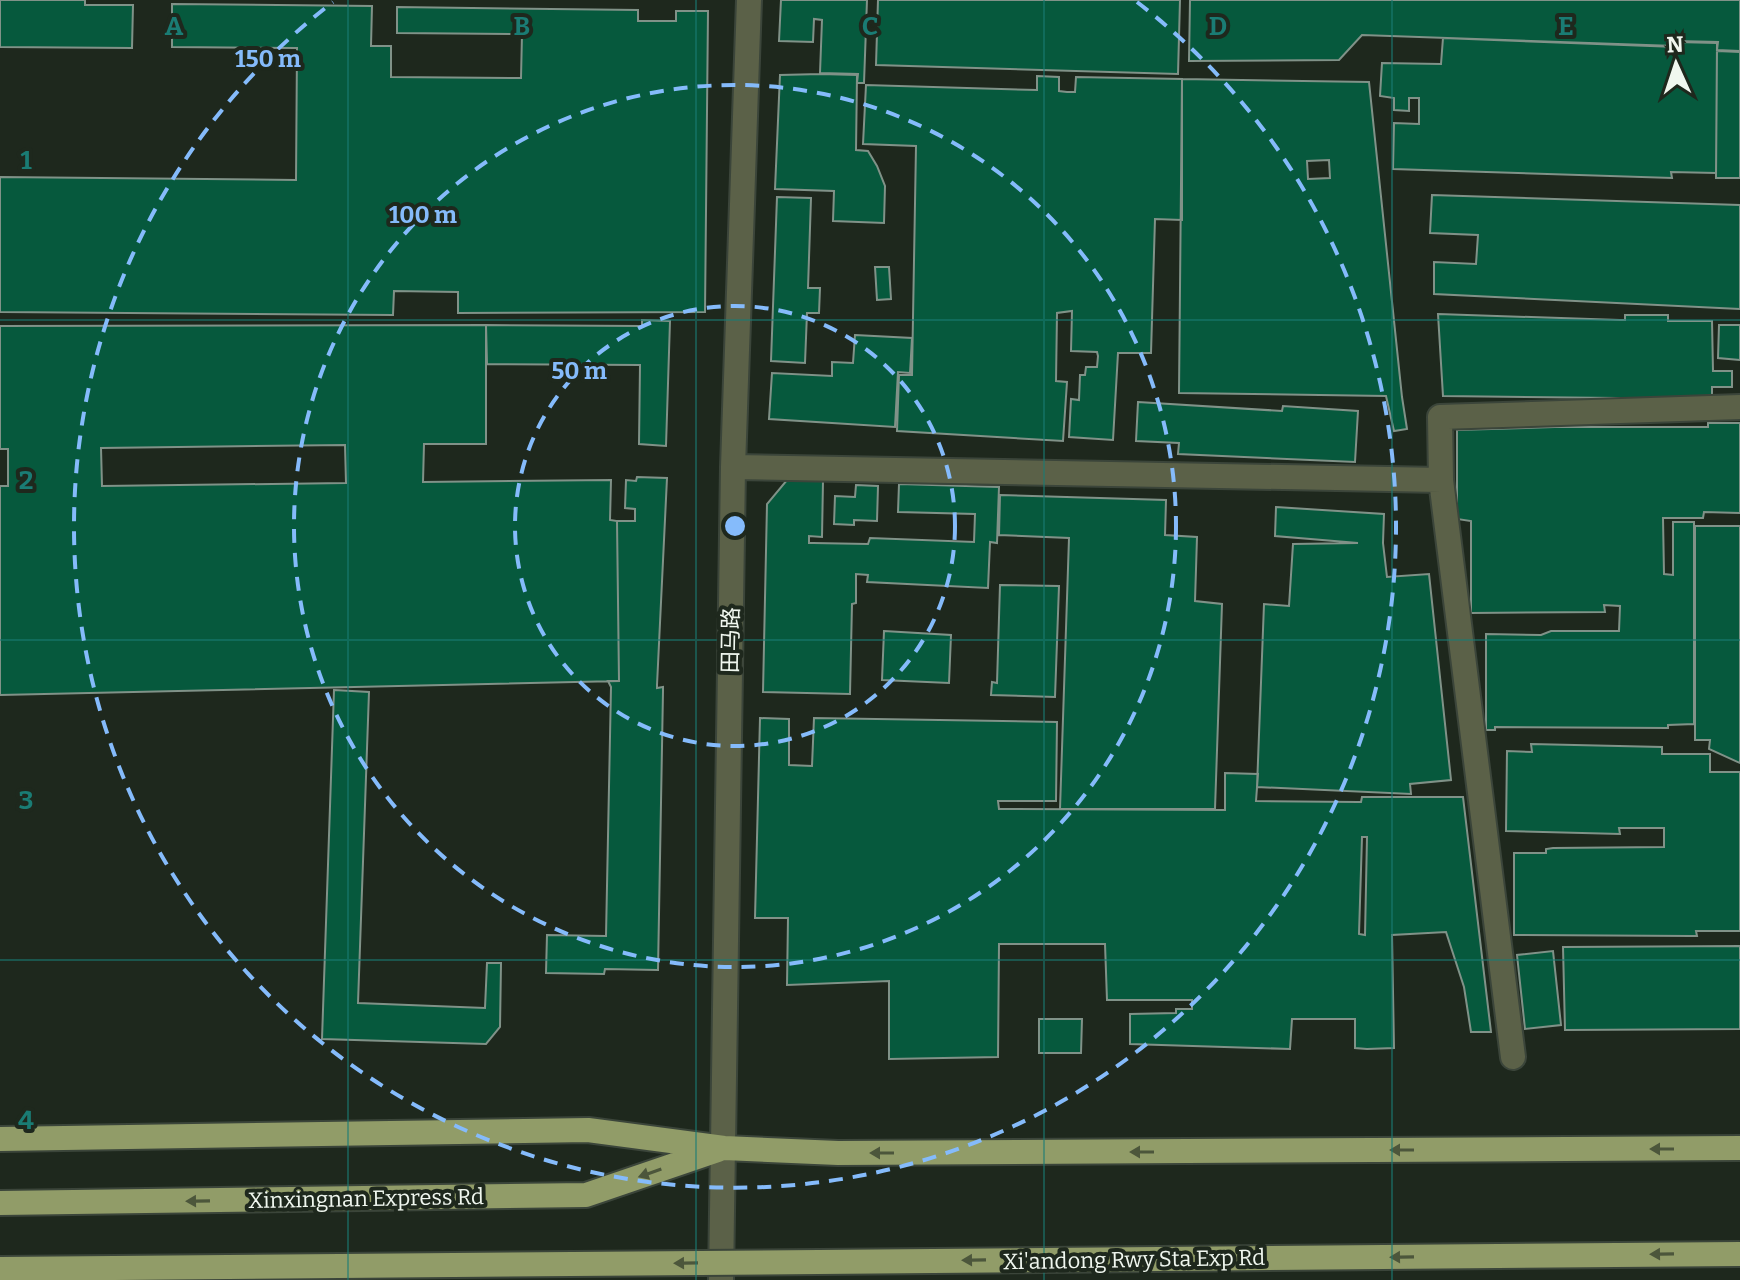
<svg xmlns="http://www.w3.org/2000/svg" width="1740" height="1280" font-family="Bitter,'Noto Sans SC',serif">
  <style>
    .building { fill: #06593d; stroke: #809288; stroke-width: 2; fill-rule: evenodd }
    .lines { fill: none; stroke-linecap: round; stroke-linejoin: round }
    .minor-casing { stroke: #3b453a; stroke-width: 28 }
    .major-casing { stroke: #3b453a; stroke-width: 28 }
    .minor { stroke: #5b6148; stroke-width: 24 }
    .major { stroke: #919c68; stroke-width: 24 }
    .major-bridge-casing { stroke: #3b453a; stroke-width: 28; stroke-linecap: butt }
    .major-bridge { stroke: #919c68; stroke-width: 24 }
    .oneway { fill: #4c563b }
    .grid { fill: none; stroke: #1a7c74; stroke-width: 2; stroke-opacity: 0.55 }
    .ring { fill: none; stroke: #85bbfb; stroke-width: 4; stroke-dasharray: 14 10 }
    .labels { text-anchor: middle; stroke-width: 8; stroke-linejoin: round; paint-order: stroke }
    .street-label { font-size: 22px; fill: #f0f7ef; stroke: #1e281d }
    .grid-label { font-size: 26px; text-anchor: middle; font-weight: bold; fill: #1a7c74; stroke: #1e281d; stroke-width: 8; stroke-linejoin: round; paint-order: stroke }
    .centre { fill: #85bbfb; stroke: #1e281d; stroke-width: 4 }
    .ring-label { font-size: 24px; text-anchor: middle; font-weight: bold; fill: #85bbfb; stroke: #1e281d; stroke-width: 8; stroke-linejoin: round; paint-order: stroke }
  </style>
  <rect width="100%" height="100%" fill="#1e281d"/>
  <path class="building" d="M0,0H85V5H133L132,48L0,47Z
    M781,0H867L864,83H857L858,74L820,73L822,20L814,19L813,42L779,41Z
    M878,0H1180L1178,74L876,65Z
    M1190,0H1740V51L1717,50L1718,42L1676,41L1675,46L1362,35L1339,60L1189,61Z
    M172,4L372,6L371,46H391V77L521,78L522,34L397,33V7L638,10V21H676V11H708L705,312L458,313V292L394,291L393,315L0,312V177L296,180L297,48L172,47Z
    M1443,38L1676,47L1677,42L1717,43L1716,173L1671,172L1672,178L1393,169L1394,123L1419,124V98H1409V111L1394,110V98L1380,96L1382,63L1441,64Z
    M1717,51L1740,52V178H1716Z
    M821,74L857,75L856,150L868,151L877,166L885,186L884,223L833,221L834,191L775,189L780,75Z
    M1037,76L1059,77V91L1067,92H1075L1076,77L1182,79V220L1155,219L1151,353H1118L1113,440L1069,437L1071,399L1079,400L1080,375H1085L1086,367H1097L1098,356L1097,352L1071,351L1072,311L1057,313L1056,381L1067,382L1063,441L897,431L899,375H912L916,146L863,144L866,85L1037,90Z
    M1182,79L1369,82L1402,397L1407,429L1394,431L1386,396L1179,393ZM1329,160L1330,178L1308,179L1307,161Z
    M1432,195L1740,205V309L1434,294V262L1476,264L1478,235L1430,233Z
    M777,197L811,198L808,288H820L819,313H807L805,363L771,361Z
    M875,267H889L891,299L877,300Z
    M1438,314L1620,320H1625V315H1668V321H1712L1713,371H1732V387H1712V399L1443,396Z
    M642,320L670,321L666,446L639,444L640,365L487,364L486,325L642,326Z
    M486,325V444H424L423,482L611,480L610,520L617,521L619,681L0,695V486H8V449H0V326ZM345,445L346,483L102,486L101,448Z
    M1719,325H1740V360L1718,358Z
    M855,335L912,338L910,373L898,372L895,427L769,419L772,373L832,376V362L853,363Z
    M1138,402L1282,411L1283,406L1358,411L1355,462L1178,454L1179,443L1136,441Z
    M1708,423H1740V513L1704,512L1703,518H1663L1664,574L1673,575V522H1694V724L1668,725V728L1495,727V730H1486V634L1541,635L1551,631H1619L1620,606L1604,605L1605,612L1471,613V521L1457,519V430L1555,427H1708Z
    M637,477L667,478L657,685V688L663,687V691L658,970L605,969L604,974L546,973L547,935L606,936L611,687L608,681H619L617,521H635V509L625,508L626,480L636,481Z
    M787,480L823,481L822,537L809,536V543H813L868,544L870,538L974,542L975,514L898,512L899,484L999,487L997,543L990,542L988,588L867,582L868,575L856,574V603L852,604L850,694L763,692L767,504Z
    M856,485L878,486L877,521L854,520V525L834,524L835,496L855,497Z
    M1000,495L1166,500L1165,535L1197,537L1195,601L1222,604L1215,809H1060L1069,538L999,535Z
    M1276,507L1384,514L1383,543L1387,577L1429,574L1451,780L1410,784L1411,794L1257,787L1264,604L1289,606L1293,544L1358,543L1275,536Z
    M1695,526H1740V763L1709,749L1710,740H1695Z
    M1000,585L1059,586L1055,697L991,695L992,682L997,683Z
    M884,631L951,635L949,683L882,680Z
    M334,690L369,692L358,1003L485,1008L487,963H501L500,1027L486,1044L322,1039Z
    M760,718L789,719V765L812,766L814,718L1057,722L1056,801H998L999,809L1225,810V773L1258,774L1256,801L1358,802H1361L1362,797H1463L1491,1032H1471L1464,987L1446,932L1392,935L1394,1048L1367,1049L1355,1048V1019H1292L1290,1049L1130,1044V1014L1176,1013V1009H1192V1000H1107L1105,944H999L998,1057L889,1059V981L787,985L788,918H755ZM1362,837H1367L1365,935L1359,934Z
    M1531,744L1662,747V754H1710V772H1740V931H1696L1697,936H1691L1514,935V853H1546V849L1553,848L1664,847V828H1619L1620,834L1506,831L1507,751L1532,752Z
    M1740,946V1029L1565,1030L1563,947Z
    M1553,951L1561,1025L1525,1029L1517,955Z
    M1039,1019H1082L1081,1053H1039Z"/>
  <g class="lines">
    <defs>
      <path id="minor" d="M733,467L1441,480L1513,1057
        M1441,480L1440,417L1740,407
        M721,1280L733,467L749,0"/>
      <path id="major" d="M0,1139L588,1130L724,1148L838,1153L1740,1148
        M0,1203L586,1195L718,1150"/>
    </defs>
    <use href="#minor" class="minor-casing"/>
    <use href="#major" class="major-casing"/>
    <use href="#minor" class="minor"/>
    <use href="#major" class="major"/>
    <defs>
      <path id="major-bridge" d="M0,1269L1740,1254"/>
    </defs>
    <use href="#major-bridge" class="major-bridge-casing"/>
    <use href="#major-bridge" class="major-bridge"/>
  </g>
  <defs><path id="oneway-solid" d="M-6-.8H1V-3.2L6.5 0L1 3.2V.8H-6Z" transform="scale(2)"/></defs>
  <g class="oneway">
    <use href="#oneway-solid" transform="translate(1662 1149) rotate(180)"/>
    <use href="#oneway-solid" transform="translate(1402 1150) rotate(180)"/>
    <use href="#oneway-solid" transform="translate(1142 1152) rotate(180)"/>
    <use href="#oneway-solid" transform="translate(882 1153) rotate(180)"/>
    <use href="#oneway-solid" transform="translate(650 1173) rotate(161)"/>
    <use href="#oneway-solid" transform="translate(198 1201) rotate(179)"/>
    <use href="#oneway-solid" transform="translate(1662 1254) rotate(179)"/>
    <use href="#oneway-solid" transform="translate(1402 1257) rotate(179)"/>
    <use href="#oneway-solid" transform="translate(974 1260) rotate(179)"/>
    <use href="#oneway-solid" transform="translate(686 1263) rotate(179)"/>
  </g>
  <path class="grid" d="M348,0V1280M696,0V1280M1044,0V1280M1392,0V1280M0,320H1740M0,640H1740M0,960H1740"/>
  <g class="ring">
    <circle cx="735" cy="526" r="220"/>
    <circle cx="735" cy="526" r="441"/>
    <path d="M1137 2A661 661 0 1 1 333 2"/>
  </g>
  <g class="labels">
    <g class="street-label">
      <text transform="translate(730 640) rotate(-89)" y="8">田马路</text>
      <text transform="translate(366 1198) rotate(-1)" y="8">Xinxingnan Express Rd</text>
      <text transform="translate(1134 1259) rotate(-1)" y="8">Xi'andong Rwy Sta Exp Rd</text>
    </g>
  </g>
  <g class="grid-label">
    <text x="174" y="35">A</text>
    <text x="522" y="35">B</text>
    <text x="870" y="35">C</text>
    <text x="1218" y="35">D</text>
    <text x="1566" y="35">E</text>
    <text x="26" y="169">1</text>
    <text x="26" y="489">2</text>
    <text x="26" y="809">3</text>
    <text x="26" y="1129">4</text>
  </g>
  <circle cx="735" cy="526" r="12" class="centre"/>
  <g class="ring-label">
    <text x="268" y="67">150 m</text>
    <text x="423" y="223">100 m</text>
    <text x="579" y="379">50 m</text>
  </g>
  <g transform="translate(1676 64) rotate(357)" stroke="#1e281d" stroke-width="6" paint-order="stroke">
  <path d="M0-6L14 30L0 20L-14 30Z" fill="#f0f7ef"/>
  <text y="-12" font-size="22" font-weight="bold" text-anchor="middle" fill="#f0f7ef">N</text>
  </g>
</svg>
